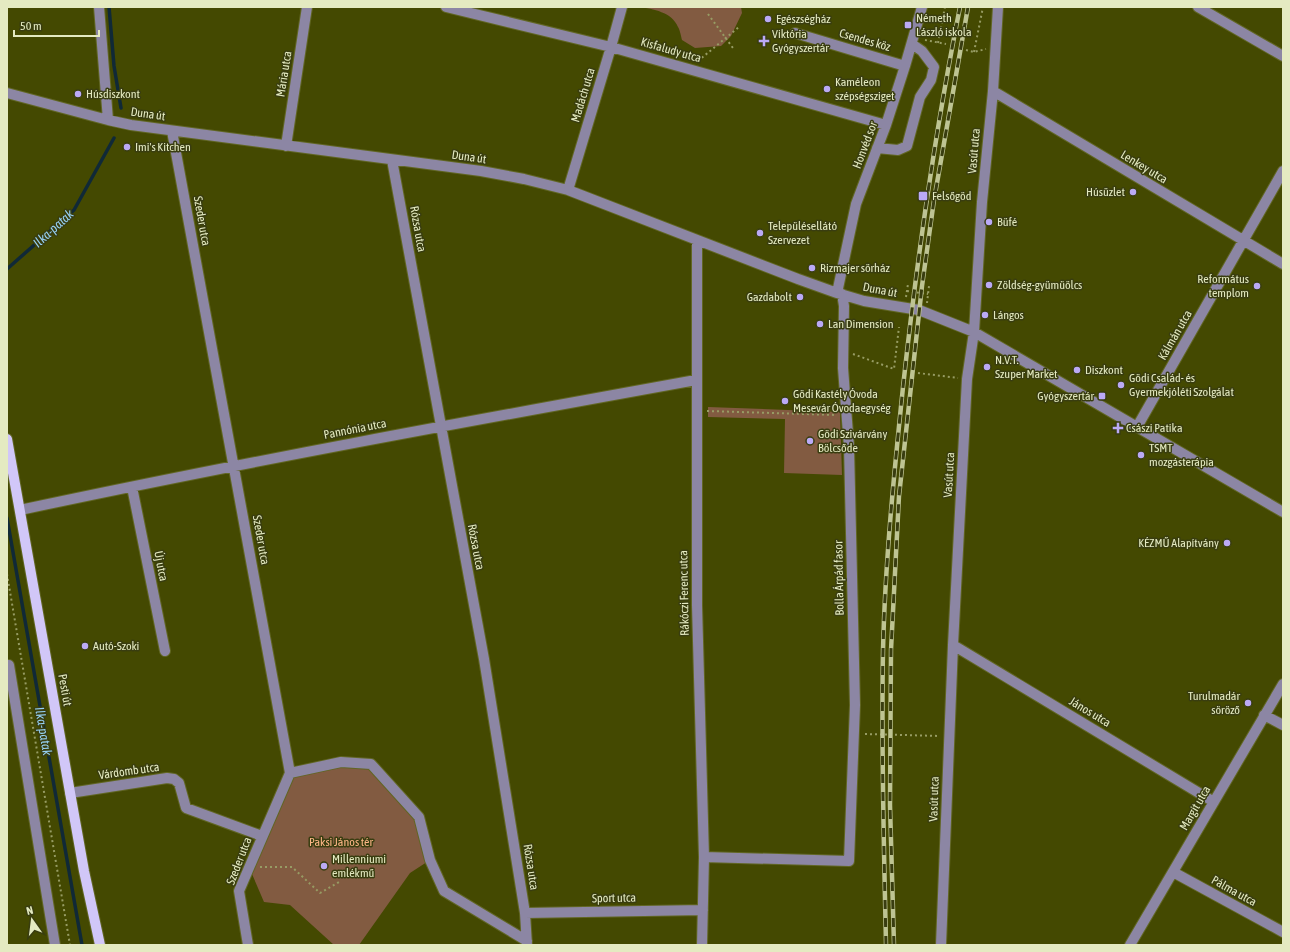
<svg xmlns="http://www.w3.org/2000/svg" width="1290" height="952" font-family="'Asap Condensed',sans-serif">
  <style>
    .green { fill: #825b41 }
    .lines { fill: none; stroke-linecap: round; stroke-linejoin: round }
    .stream { stroke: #102937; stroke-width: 3.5 }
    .minor-casing { stroke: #616624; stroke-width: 12 }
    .major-casing { stroke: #616624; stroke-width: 12 }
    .path { stroke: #979c64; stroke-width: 2; stroke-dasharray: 2 3; stroke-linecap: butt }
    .minor { stroke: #8c86a4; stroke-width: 10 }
    .major { stroke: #d1c7f8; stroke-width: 10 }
    .rail-casing { stroke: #bec493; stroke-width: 4.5 }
    .rail { stroke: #393d10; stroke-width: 3; stroke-dasharray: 9; stroke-linecap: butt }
    .poi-dot { fill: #bbaaf6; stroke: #393d10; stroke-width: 1.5 }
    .labels { text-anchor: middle; stroke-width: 3; stroke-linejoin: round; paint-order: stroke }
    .poi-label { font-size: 12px; fill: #e4eac1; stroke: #393d10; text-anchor: start }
    .street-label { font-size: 12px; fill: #e4eac1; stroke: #393d10 }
    .park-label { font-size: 12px; fill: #feb687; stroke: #393d10 }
    .water-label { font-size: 13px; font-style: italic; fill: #97d2f5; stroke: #393d10 }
  </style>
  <rect width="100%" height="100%" fill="#444901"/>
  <path class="green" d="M639,7H741L742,13L731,36L721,46L695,48L682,40C681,36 680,30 678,27C672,12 653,9 639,7Z
    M708,407L840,412L842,475L784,473L785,419L708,417Z
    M341,762L371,764L419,817L430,860L410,873L359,945H334L290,905L264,902L249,867L290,773Z"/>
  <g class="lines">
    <path class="stream" d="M109,7L114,66L121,108
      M7,269L74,210L114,138
      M7,518L82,945"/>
    <defs>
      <path id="minor" d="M99,7L108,120
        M446,7L611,47L886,125
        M1198,7L1283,56
        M795,33L905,66
        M993,91L1283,264
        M7,93L108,120L131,125L481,171L524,179L568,190L798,279L837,293L864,301L919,310L974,332L1283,512
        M172,131L290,773L239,891L248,945
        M286,146L307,7
        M877,148L898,150L907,146L920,97L931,80L934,67L922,51L912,44
        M392,160L484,659L525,913L527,945
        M568,190L611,47L622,7
        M697,240V605L704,857L702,945
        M837,293L856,204L886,125L905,66L922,7
        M1137,427L1283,171
        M132,487L165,651
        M20,510C244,462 470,421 696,380
        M953,645L1214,802
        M9,665L55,945
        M1264,715L1283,725
        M290,773L341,762L371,764L419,817L430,860L444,891L527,941
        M70,793L167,778L174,779L179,783L186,808L262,836
        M704,857L849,861L855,705L849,447L843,368L844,306L842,294
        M1173,872L1283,932
        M525,913L703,910
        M941,945L953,645L967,379L974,332L982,202L993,91L998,7
        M1130,945L1283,684"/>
      <path id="major" d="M7,439L84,871L100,945"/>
    </defs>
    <use href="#minor" class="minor-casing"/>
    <use href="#major" class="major-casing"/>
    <path class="path" d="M708,14L733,48
      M925,40L946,44
      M938,43L945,7
      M966,50L974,52L986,49
      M974,52L983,7
      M698,61L739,27
      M907,291L928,294
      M906,297L908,284
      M927,303L929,286
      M853,354L894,369L899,327
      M918,373L958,378
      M707,411L837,415
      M7,574L70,945
      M865,734L940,736
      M260,867H292L320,893L339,882"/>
    <use href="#minor" class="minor"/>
    <use href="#major" class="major"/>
    <defs>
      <path id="rail" d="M886,945C884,847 881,749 883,651C885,563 894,474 903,387C917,259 935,132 960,7
        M894,945L890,805L891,650L899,496L922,286L934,200L968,7"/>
    </defs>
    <use href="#rail" class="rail-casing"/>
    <use href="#rail" class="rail"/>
  </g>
  <g class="poi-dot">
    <circle cx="768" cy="19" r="4"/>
    <rect x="904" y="21" width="8" height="8" rx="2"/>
    <path d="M762 35h4v4h4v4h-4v4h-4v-4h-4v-4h4z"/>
    <circle cx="827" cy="89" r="4"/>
    <circle cx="78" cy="94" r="4"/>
    <circle cx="127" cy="147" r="4"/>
    <circle cx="1133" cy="192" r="4"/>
    <rect x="918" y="191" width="10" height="10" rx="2"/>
    <circle cx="989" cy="222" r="4"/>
    <circle cx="760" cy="233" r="4"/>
    <circle cx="812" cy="268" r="4"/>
    <circle cx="989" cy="285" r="4"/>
    <circle cx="1257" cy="286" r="4"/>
    <circle cx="800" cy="297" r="4"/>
    <circle cx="985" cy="315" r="4"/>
    <circle cx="820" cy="324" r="4"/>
    <circle cx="987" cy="367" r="4"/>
    <circle cx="1077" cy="370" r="4"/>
    <circle cx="1121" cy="385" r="4"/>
    <rect x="1098" y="392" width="8" height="8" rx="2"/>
    <circle cx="785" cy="401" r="4"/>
    <path d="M1116 422h4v4h4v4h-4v4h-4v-4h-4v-4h4z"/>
    <circle cx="810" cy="441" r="4"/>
    <circle cx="1141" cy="455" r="4"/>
    <circle cx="1227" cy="543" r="4"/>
    <circle cx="85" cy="646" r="4"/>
    <circle cx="1248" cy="703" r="4"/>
    <circle cx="324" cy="866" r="4"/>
  </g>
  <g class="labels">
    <g class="poi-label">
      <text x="916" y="22">Németh<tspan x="916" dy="14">László iskola</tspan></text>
      <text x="776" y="23">Egészségház</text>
      <text x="772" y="38">Viktória<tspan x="772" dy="14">Gyógyszertár</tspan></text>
      <text x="835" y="86">Kaméleon<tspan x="835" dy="14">szépségsziget</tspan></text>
      <text x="86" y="98">Húsdiszkont</text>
      <text x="135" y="151">Imi's Kitchen</text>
      <text x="1125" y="196" text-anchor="end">Húsüzlet</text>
      <text x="932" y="200">Felsőgöd</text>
      <text x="997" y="226">Büfé</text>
      <text x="768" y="230">Településellátó<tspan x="768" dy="14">Szervezet</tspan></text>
      <text x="820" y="272">Rizmajer sörház</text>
      <text x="1249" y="283" text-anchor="end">Református<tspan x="1249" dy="14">templom</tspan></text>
      <text x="997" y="289">Zöldség-gyümüölcs</text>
      <text x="792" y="301" text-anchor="end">Gazdabolt</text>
      <text x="993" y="319">Lángos</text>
      <text x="828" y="328">Lan Dimension</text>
      <text x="995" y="364">N.V.T.<tspan x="995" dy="14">Szuper Market</tspan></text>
      <text x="1085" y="374">Diszkont</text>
      <text x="1129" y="382">Gödi Család- és<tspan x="1129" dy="14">Gyermekjóléti Szolgálat</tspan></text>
      <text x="793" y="398">Gödi Kastély Óvoda<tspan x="793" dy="14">Mesevár Óvodaegység</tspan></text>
      <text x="1094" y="400" text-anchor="end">Gyógyszertár</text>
      <text x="1126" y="432">Császi Patika</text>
      <text x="818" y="438">Gödi Szivárvány<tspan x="818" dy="14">Bölcsőde</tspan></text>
      <text x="1149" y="452">TSMT<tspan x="1149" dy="14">mozgásterápia</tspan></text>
      <text x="1219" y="547" text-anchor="end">KÉZMŰ Alapítvány</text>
      <text x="93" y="650">Autó-Szoki</text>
      <text x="1240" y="700" text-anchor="end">Turulmadár<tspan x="1240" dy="14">söröző</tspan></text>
      <text x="332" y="863">Millenniumi<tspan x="332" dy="14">emlékmű</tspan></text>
    </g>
    <g class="street-label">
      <text transform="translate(865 40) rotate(16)" y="4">Csendes köz</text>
      <text transform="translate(671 50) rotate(16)" y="4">Kisfaludy utca</text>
      <text transform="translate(284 74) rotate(-81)" y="4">Mária utca</text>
      <text transform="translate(583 95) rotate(-73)" y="4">Madách utca</text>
      <text transform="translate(148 114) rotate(8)" y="4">Duna út</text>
      <text transform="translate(865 145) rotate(-69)" y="4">Honvéd sor</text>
      <text transform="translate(974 151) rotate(-85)" y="4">Vasút utca</text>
      <text transform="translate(469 157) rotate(8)" y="4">Duna út</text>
      <text transform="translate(1144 167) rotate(31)" y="4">Lenkey utca</text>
      <text transform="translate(202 221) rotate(80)" y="4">Szeder utca</text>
      <text transform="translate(418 229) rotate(80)" y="4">Rózsa utca</text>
      <text transform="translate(880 290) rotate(11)" y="4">Duna út</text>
      <text transform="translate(1175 335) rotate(-60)" y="4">Kálmán utca</text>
      <text transform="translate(355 429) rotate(-11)" y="4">Pannónia utca</text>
      <text transform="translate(949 475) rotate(-87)" y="4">Vasút utca</text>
      <text transform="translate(261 540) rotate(80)" y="4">Szeder utca</text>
      <text transform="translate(476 547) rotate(79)" y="4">Rózsa utca</text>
      <text transform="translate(161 566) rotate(79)" y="4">Új utca</text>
      <text transform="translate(839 578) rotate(-91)" y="4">Bolla Árpád fasor</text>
      <text transform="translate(684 593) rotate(-91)" y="4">Rákóczi Ferenc utca</text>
      <text transform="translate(65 690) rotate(80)" y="4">Pesti út</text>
      <text transform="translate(1090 712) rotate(31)" y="4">János utca</text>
      <text transform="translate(129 771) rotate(-8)" y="4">Várdomb utca</text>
      <text transform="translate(934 799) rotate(-88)" y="4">Vasút utca</text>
      <text transform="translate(1195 808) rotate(-60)" y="4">Margit utca</text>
      <text transform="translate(239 861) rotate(-69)" y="4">Szeder utca</text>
      <text transform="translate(531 867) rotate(81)" y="4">Rózsa utca</text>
      <text transform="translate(1234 891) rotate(29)" y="4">Pálma utca</text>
      <text transform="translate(614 898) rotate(-1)" y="4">Sport utca</text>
    </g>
    <g class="park-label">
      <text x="341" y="846">Paksi János tér</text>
    </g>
    <g class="water-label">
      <text transform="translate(53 228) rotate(-42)" y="5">Ilka-patak</text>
      <text transform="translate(44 731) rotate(80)" y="5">Ilka-patak</text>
    </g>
  </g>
  <rect width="1290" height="952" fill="none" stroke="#e4eac1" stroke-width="16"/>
  <g transform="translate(32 920) rotate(346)" stroke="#393d10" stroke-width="3" paint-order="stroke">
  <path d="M0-3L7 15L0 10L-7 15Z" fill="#e4eac1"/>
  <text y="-6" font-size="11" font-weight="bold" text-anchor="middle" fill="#e4eac1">N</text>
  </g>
  <path d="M14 30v6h85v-6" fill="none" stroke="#e4eac1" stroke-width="2"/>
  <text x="20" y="30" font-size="12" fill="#e4eac1" stroke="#393d10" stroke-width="3" paint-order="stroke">50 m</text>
</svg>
